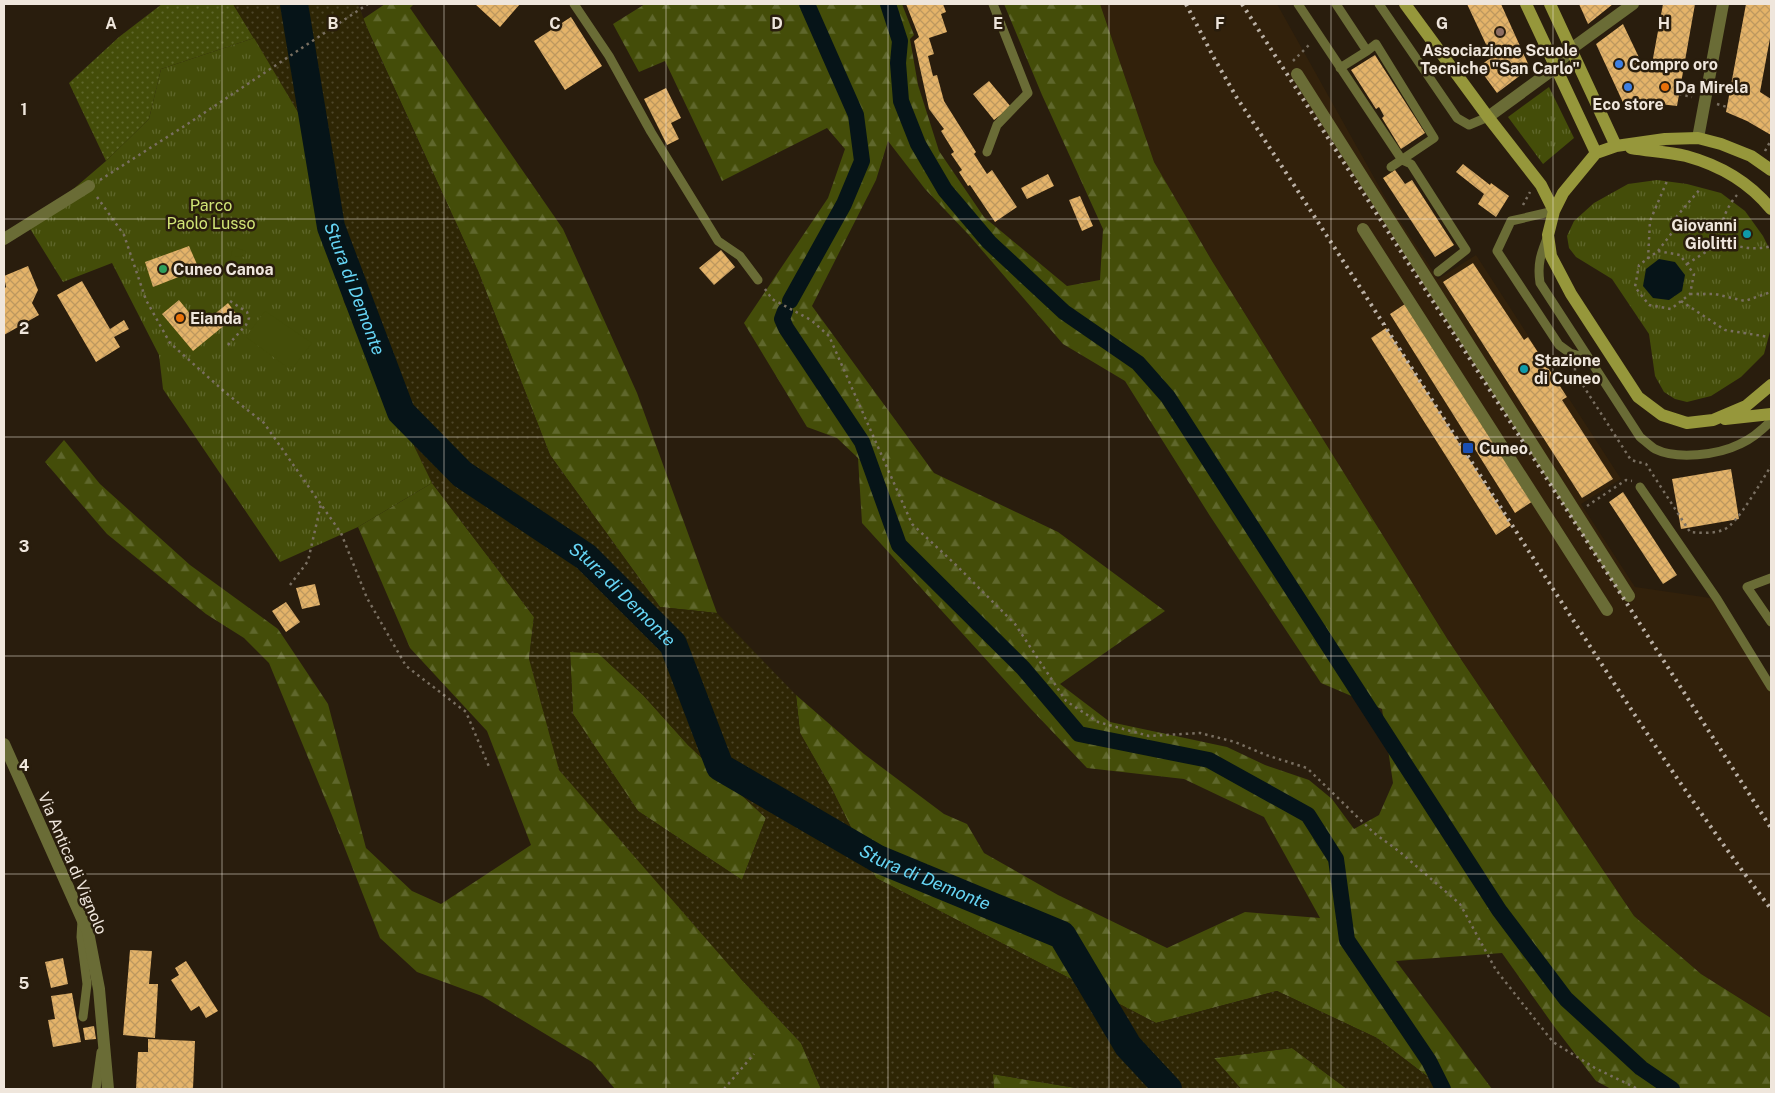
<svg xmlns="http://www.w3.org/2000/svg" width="1775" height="1093" font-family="'Public Sans',sans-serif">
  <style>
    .built { fill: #32210b }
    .grass { fill: url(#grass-dots) }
    .forest { fill: url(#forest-firs); fill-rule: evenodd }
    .sand { fill: url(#sand-dots); fill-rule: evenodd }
    .park { fill: url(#park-tufts) }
    .pitch { fill: #444d09 }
    .water { fill: #061418 }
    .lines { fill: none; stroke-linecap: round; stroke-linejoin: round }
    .canal { stroke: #061418; stroke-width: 16 }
    .river { stroke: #061418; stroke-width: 28 }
    .building { fill: url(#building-cross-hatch) }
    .path { stroke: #796f61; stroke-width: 2.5; stroke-dasharray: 2.5 4; stroke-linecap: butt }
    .lane { stroke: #6a6c36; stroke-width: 9 }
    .street { stroke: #6a6c36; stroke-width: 12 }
    .secondary { stroke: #96973b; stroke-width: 12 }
    .rail { stroke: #bbb1a6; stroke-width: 4; stroke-dasharray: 2.5 5; stroke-linecap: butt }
    .grid { fill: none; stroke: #efe6dc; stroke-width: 1; stroke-opacity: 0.55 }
    .education-dot { fill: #8d6e63; stroke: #291d0d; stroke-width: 2 }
    .shop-dot { fill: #3f7fe0; stroke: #291d0d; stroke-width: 2 }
    .food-dot { fill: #e8710a; stroke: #291d0d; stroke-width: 2 }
    .culture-dot { fill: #0f9aa8; stroke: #291d0d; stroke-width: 2 }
    .leisure-dot { fill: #2e9e5b; stroke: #291d0d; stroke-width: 2 }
    .transit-dot { fill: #1a4fb4; stroke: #291d0d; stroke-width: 2 }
    .labels { text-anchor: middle; stroke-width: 5; stroke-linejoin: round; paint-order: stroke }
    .poi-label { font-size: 16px; font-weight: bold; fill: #efe6dc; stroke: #291d0d; text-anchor: start }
    .park-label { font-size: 16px; fill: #d2e576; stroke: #291d0d }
    .street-label { font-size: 16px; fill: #efe6dc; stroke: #291d0d }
    .water-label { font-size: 18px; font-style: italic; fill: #66d5f5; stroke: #291d0d }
    .grid-label { font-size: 16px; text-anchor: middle; font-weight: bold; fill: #efe6dc; stroke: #291d0d; stroke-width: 5; stroke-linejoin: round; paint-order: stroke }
  </style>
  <defs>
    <pattern id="grass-dots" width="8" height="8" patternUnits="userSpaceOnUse" patternTransform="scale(1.25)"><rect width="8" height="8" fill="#444d09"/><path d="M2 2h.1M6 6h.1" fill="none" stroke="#5f672c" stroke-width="1.8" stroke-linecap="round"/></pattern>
    <pattern id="forest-firs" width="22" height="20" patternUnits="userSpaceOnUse" patternTransform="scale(1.25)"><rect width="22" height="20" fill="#444d09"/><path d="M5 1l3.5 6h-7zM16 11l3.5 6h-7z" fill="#5f672c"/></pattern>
    <pattern id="sand-dots" width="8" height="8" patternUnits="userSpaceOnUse" patternTransform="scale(1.25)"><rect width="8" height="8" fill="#2e2605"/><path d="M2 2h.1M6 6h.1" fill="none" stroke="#4d4629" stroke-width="1.8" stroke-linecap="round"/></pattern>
    <pattern id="park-tufts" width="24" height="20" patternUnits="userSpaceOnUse" patternTransform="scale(1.25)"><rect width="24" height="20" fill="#444d09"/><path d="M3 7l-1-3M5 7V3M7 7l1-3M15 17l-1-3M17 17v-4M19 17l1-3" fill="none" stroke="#5f672c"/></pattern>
    <pattern id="building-cross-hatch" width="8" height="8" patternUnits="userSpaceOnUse" patternTransform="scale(1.25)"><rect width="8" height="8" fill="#e4b369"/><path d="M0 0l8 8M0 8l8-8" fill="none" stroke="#bd985f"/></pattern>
  </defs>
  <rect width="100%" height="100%" fill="#291d0d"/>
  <path class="built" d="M1100,4H1277L1390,206L1438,279L1476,255L1621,479L1581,504L1635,587L1717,599L1771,687V1018L1701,974L1634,916L1448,640L1212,261L1154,162Z"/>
  <path class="grass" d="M162,4H233L254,38L161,69L149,119L106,161L69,83L119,37Z"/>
  <path class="forest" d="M385,4H414L410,8L563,229L637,393L717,613L660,607L550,455L478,271L363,19Z
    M645,4H902L914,35L910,39L918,85L939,151L984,217L1067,286L1100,280L1103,229L1042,95L1004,4H1100L1154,162L1212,261L1448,640L1634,916L1701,974L1771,1018V1089H1611L1596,1081L1556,1029L1502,953L1396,961L1492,1089H1444L1377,1038L1277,991L1156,1023L876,878L832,789L800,733L796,695L864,754L944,814L967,824L984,853L1058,895L1167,948L1245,912L1320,918L1264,817L1184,779L1087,768L1030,708L862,523L858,458L837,438L807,427L744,323L828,198L845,149L827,128L722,181L665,61L639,72L613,24ZM888,141L925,189L968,234L1063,344L1125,381L1210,516L1321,683L1382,709L1393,783L1379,815L1354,829L1332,799L1309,780L1265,765L1227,747L1110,722L1060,684L1165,611L1058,532L934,473L812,306L876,180Z
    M64,440L100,484L190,565L278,629L328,704L366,848L412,891L441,904L531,845L487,731L410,648L358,527L432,483L534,617L529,659L741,979L801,1043L821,1089H615L592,1062L482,996L417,972L380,938L333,818L269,663L244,638L206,614L107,534L45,462Z
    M570,652L598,653L643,695L688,745L766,818L742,880L638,811L573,714Z
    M1292,1048L1347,1089H1241L1214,1058Z
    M992,1074L1082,1089H994Z"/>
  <path class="sand" d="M233,4H358L369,33L478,271L550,455L660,607L717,613L796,695L800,733L832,789L876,878L1156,1023L1277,991L1377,1038L1444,1089H1347L1292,1048L1214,1058L1241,1089H1082L993,1074L994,1089H821L801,1043L741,979L559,770L529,659L534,617L432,483L344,302L302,119ZM570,652L598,653L643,695L688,745L766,818L742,880L638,811L573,714Z"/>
  <path class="park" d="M254,38L302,119L344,302L432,483L358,527L280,562L163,389L159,355L112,263L63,282L29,227L106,161L149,119L161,69Z
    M1549,87L1574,138L1543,164L1508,117Z
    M1657,180L1687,184L1721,193L1745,211L1763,236L1771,252V328L1764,354L1741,377L1711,396L1687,402L1675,399L1664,392L1655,376L1649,334L1612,279L1576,257L1569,248L1567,236L1574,221L1594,203L1628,184Z"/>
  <path class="pitch" d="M233,247L246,251L245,257L235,256V264L246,267L244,273L228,270Z
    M265,311L312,343L291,370L246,337Z"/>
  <path class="water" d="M1659,259L1675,262L1685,275L1682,291L1669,300L1653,298L1643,286L1646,269Z"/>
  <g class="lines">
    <path class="canal" d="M888,4L900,41L898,63L901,101L918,144L945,190L989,242L1064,312L1138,363L1168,397L1499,910L1566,999L1641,1068L1672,1089
      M790,301L844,204L862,161L856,115L807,4
      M785,311L782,319L786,328L862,442L899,545L1023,668L1079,734L1209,760L1308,815L1336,859L1347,940L1429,1061L1443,1089"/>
    <path class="river" id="s1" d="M294,4L331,227L401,412L462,474L586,557L673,644L720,767L878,859L1062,935L1128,1046L1168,1089"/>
  </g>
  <path class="building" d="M475,4H520L500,27Z
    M906,4H943L946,12L941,14L947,32L929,38L934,54L928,56L933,76L937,75L944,101L976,152L974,154L987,174L992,170L1017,207L995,222L970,185L968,186L959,172L962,170L951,154L954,152L941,131L944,129L929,109L914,41L919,37Z
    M1467,4H1501L1530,68L1497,93L1478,67L1492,57Z
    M1579,4H1613L1588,24Z
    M1663,4H1695L1677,106L1660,104L1642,106L1626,109L1596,44L1623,24L1645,70L1651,69Z
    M1746,4H1771V33L1760,92L1771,99V135L1747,121L1726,112Z
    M571,17L602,66L565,90L534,41Z
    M1375,55L1425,133L1401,149L1382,118L1384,116L1379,107L1376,109L1351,70Z
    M989,81L1011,107L994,120L973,94Z
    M666,88L681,118L671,123L679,139L667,145L644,99Z
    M1463,164L1490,185L1491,183L1509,196L1496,217L1478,204L1484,194L1456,172Z
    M1395,170L1405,184L1412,180L1454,245L1435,257L1383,178Z
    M1048,174L1054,186L1027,199L1021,188Z
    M1080,196L1093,226L1082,231L1069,200Z
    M189,246L199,269L153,287L145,262Z
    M721,250L735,267L714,285L699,268Z
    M1473,263L1524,340L1528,337L1567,397L1562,400L1613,479L1582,498L1443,282Z
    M28,266L38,290L32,303L39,315L4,335V289L6,287L4,276Z
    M82,281L110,329L124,320L129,329L114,337L120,347L96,362L57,295Z
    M179,300L200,326L228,303L237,315L193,351L162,314Z
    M1411,300L1536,499L1515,513L1390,314Z
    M1386,328L1511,525L1496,535L1371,338Z
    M1731,469L1739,519L1681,529L1672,479Z
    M1623,492L1677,575L1663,584L1609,502Z
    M315,584L320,605L302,609L296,588Z
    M286,602L300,622L286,632L272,611Z
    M130,950L152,951L149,984H158L155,1038L123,1035Z
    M63,958L68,984L51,988L45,962Z
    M186,961L218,1011L206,1018L199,1006L191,1011L171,980L179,975L175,968Z
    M72,993L81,1042L53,1047L48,1020L55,1019L51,996Z
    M94,1026L96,1039L85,1040L83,1028Z
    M148,1039L195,1041L193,1089H136L138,1052H148Z"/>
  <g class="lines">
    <path class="path" d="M1293,61L1310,44
      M1679,94L1692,97
      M1717,104L1727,107
      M1765,151L1771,140
      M100,180L186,125L368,4
      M1737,195C1730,203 1722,217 1722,228C1722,249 1756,251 1771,246
      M97,197L124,235L146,300L170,343L226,393L264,423L341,533L367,598L406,666L466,712L490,769
      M1523,205L1530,192
      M1658,251L1680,255L1694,274L1690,294L1671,309L1649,305L1635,287L1639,265Z
      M1658,251L1674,230L1677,216L1701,188
      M1648,259L1650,221L1667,181
      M1687,264L1726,239
      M765,289L772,299L811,320L829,336L912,524L956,565L1015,624L1066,701L1098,722L1149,736L1200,733L1235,742L1266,755L1307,768L1374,833L1400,852L1460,904L1496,970L1553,1042L1595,1068L1638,1089
      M1690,294H1715L1745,301L1771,292
      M1681,301L1725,330L1769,337
      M228,345L246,325L249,318L247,312L230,301
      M1575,368V373L1629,457L1631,460L1646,464L1690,532C1701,533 1715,534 1725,529C1738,523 1762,480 1771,466
      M1587,506L1626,480L1632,481
      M290,585L308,561L321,504
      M724,1089L754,1054"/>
    <path class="lane" d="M574,4L609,56L651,132L718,241L740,256L758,280
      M1298,4L1402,160L1411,164L1466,250L1438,272
      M1336,4L1367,51L1340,68
      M1379,4L1457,118L1469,125L1488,117
      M1367,51L1376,44L1434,138L1391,167
      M987,152L997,125L1028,93L993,4
      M1554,211L1511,221L1497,251L1559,345L1570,353L1589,359
      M1548,236C1541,253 1537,264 1540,283L1640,437C1645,441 1650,446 1655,449C1677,460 1718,455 1740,444C1752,439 1762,430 1771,421
      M1640,487L1717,599L1771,687
      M1771,578L1747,587L1771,622
      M82,921L81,937L87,984L83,1017
      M96,1089L101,1052"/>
    <path class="street" d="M1297,74L1629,596
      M1488,117L1555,68L1571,49L1633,4
      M1698,138L1723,4
      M1363,229L1607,610
      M4,239L89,186
      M4,744L88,932L99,989L108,1089"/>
    <path class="secondary" d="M1405,4L1488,117L1541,185L1554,211
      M1526,4L1596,153
      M1550,4L1616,146
      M1631,148C1649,151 1668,152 1686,156C1719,165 1749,182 1771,209
      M1771,170L1751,156L1721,144L1698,138L1665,139L1616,146L1596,153L1563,193L1554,211L1548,235L1551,256L1571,294L1638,397L1662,415L1687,423L1713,420L1746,406L1771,385
      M1725,419L1771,414"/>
    <path class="rail" d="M1186,4L1214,58L1237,98C1342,257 1443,418 1546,578C1619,691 1690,803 1771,909
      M1242,4L1771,828"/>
  </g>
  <path class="grid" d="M222,4V1089M444,4V1089M666,4V1089M888,4V1089M1109,4V1089M1331,4V1089M1553,4V1089M4,219H1771M4,437H1771M4,656H1771M4,874H1771"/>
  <circle class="education-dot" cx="1500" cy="32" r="5"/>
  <g class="shop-dot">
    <circle cx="1619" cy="64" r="5"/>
    <circle cx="1628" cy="87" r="5"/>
  </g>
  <g class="food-dot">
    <circle cx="1665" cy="87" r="5"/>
    <circle cx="180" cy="318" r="5"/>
  </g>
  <g class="culture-dot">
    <circle cx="1747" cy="234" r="5"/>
    <circle cx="1524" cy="369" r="5"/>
  </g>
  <circle class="leisure-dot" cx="163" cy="269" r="5"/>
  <rect class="transit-dot" x="1462" y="442" width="12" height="12" rx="2.5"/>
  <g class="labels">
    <g class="poi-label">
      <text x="1500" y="56" text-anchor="middle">Associazione Scuole<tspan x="1500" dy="18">Tecniche "San Carlo"</tspan></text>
      <text x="1629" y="70">Compro oro</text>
      <text x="1675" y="93">Da Mirela</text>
      <text x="1628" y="110" text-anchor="middle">Eco store</text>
      <text x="1737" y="231" text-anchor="end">Giovanni<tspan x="1737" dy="18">Giolitti</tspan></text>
      <text x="173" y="275">Cuneo Canoa</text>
      <text x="190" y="324">Eianda</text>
      <text x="1534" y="366">Stazione<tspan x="1534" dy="18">di Cuneo</tspan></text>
      <text x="1479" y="454">Cuneo</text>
    </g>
    <g class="park-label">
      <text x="211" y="211">Parco<tspan x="211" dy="18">Paolo Lusso</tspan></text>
    </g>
    <g class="street-label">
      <text transform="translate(73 863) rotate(67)" y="6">Via Antica di Vignolo</text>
    </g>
    <g class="water-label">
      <text dy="6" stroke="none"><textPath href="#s1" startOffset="292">Stura di Demonte</textPath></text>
      <text dy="6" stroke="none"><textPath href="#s1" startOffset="712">Stura di Demonte</textPath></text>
      <text dy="6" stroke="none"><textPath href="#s1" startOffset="1148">Stura di Demonte</textPath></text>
    </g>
  </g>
  <g class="grid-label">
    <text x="111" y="29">A</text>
    <text x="333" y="29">B</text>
    <text x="555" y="29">C</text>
    <text x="777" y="29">D</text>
    <text x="998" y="29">E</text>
    <text x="1220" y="29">F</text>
    <text x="1442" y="29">G</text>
    <text x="1664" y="29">H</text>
    <text x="24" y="115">1</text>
    <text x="24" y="334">2</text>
    <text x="24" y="552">3</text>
    <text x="24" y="771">4</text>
    <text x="24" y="989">5</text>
  </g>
  <rect width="1775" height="1093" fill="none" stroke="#efe6dc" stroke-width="10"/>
</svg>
